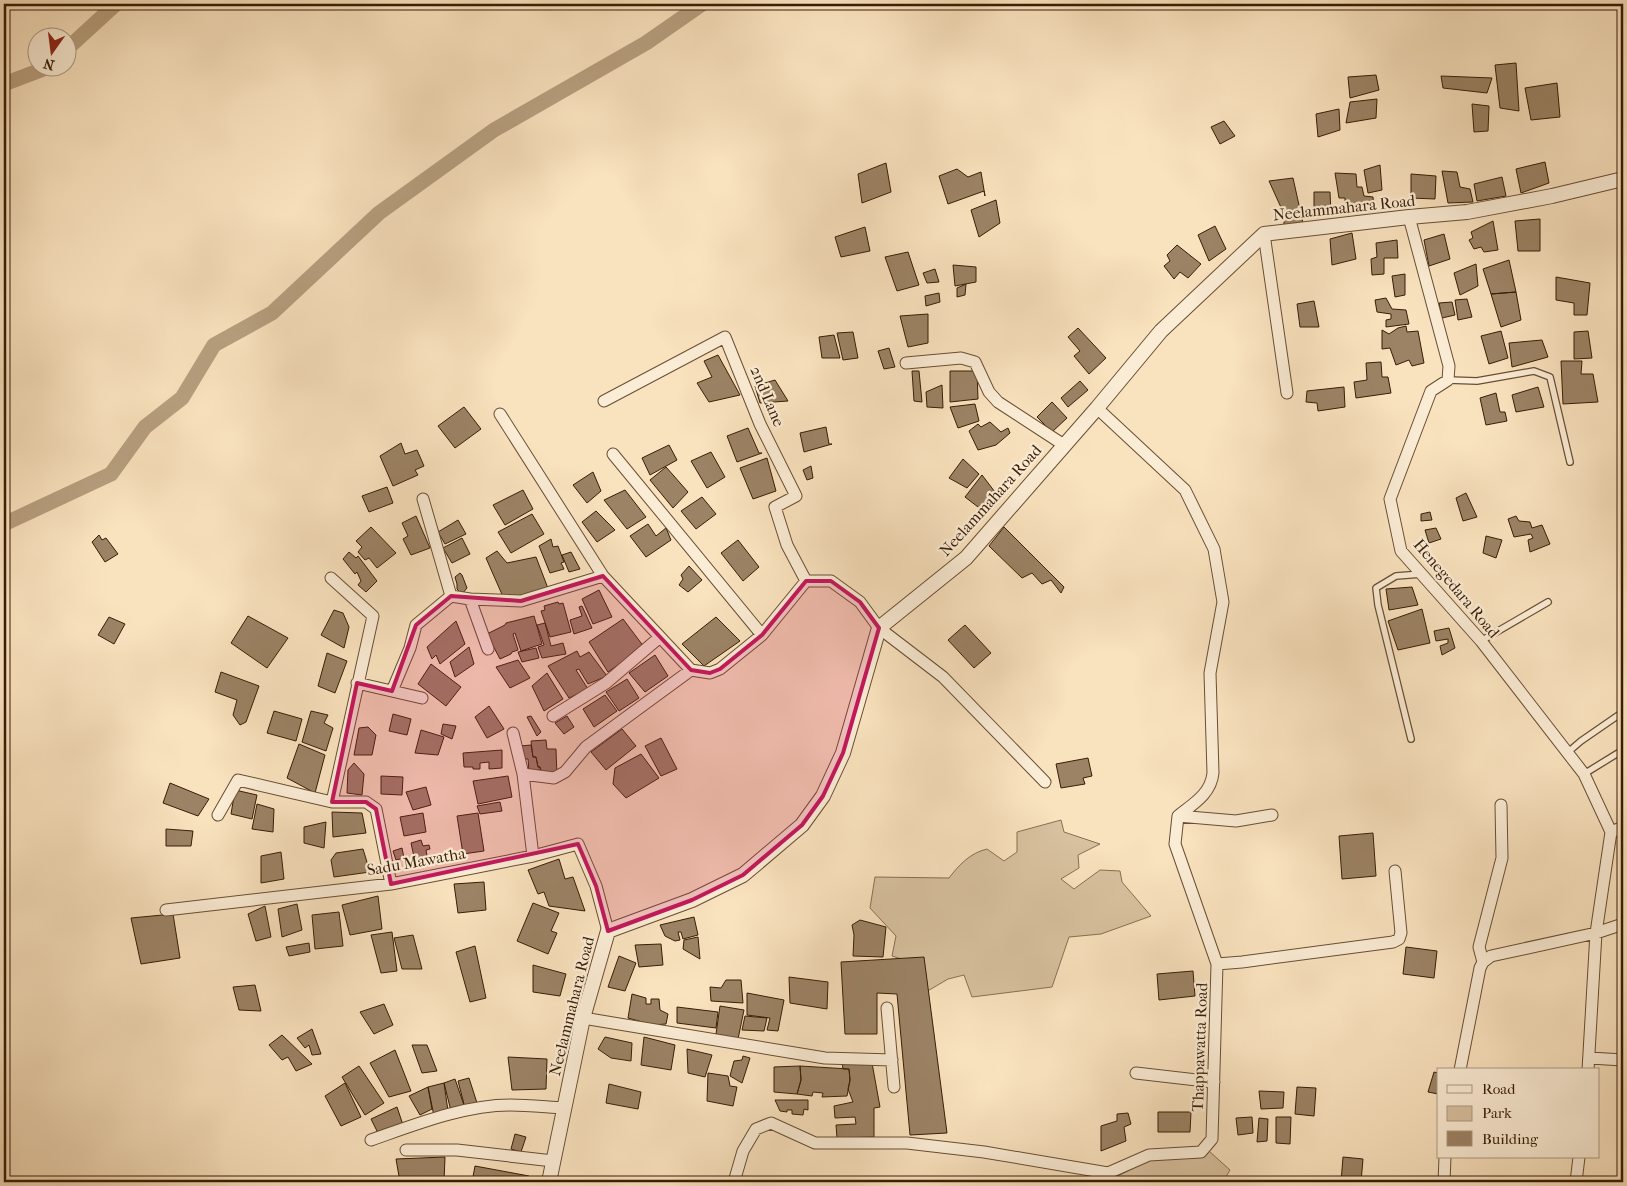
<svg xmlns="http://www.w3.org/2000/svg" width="1627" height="1186" font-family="'IM FELL French Canon',serif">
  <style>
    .green { fill: #d8c19f; stroke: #886f52 }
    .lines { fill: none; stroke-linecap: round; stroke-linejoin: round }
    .canal { stroke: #b79f7f; stroke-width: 15 }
    .building { fill: #9c8365; stroke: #381d05 }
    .service-casing { stroke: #684e33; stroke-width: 8 }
    .minor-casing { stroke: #684e33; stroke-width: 13 }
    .tertiary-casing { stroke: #684e33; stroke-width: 16 }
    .service { stroke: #fbecd5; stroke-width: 5.5 }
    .minor { stroke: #fbecd5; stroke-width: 11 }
    .tertiary { stroke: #fbecd5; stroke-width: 14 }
    .marked { fill: #c2185b; fill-opacity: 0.2; stroke: #c2185b; stroke-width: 4; stroke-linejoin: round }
    .labels { text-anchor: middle; stroke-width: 4.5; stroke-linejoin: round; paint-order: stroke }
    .street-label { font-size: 16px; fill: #381d05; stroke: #fbecd5 }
  </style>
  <rect width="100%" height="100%" fill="#f9e2be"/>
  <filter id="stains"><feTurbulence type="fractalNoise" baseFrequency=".004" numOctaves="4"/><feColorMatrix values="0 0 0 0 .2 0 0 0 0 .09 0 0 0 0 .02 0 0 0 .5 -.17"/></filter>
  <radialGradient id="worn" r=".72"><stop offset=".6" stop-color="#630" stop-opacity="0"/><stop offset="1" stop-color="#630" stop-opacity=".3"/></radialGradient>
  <path class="green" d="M1061,820L1064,832L1100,844L1078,855L1079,868L1061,879L1074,889L1100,870L1120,871L1122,882L1151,916L1101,934L1069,937L1052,987L972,997L964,975L948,979L926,992L921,965L892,956L896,936L870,908L875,877L949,878C959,865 970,853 987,849L1004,861L1017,852V832Z
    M1209,1151L1230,1170L1223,1182H1116V1177L1153,1158Z"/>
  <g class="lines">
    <path class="canal" d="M68,48L116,4
      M4,84L46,68
      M4,524L111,474L145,427L182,398L214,345L272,313L379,213L494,130L646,43L702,4"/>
  </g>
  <path class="building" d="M1516,63L1519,111L1500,108L1495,65Z
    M1376,75L1379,90L1350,98L1348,77Z
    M1441,76L1492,78L1487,93L1443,88Z
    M1557,83L1560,117L1531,120L1525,88Z
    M1377,99L1376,118L1346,123L1350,102Z
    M1472,104L1489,106L1488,131L1474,132Z
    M1339,109L1340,130L1318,137L1316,114Z
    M1224,121L1235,136L1220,144L1211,127Z
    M1545,162L1549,183L1521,193L1516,169Z
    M886,163L891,192L862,203L858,174Z
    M1380,165L1382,190L1368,193L1364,170Z
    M957,169L968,177L981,172L985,196L984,191L948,204L939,176Z
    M1442,171L1457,172L1460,187L1470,189L1473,202L1448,203Z
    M1335,173L1356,174L1357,187H1362L1364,196L1373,197L1374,211L1345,214V198H1339Z
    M1411,174L1436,176L1435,199L1411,198Z
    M1502,177L1506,196L1477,201L1474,184Z
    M1293,178L1303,223L1284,226V214L1269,181Z
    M1314,192H1330L1331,215L1314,217Z
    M996,200L1000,223L979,237L971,210Z
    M1540,219V251H1518L1515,221Z
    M1493,221L1498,250L1484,252L1481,247L1474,249L1469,240L1473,238L1471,232Z
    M1215,226L1226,249L1209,261L1198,235Z
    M865,227L870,251L841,257L835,237Z
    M1352,233L1356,259L1332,265L1330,239Z
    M1444,234L1450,259L1429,266L1424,240Z
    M1397,240L1398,258H1384V274L1372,275L1371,259L1377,257L1376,243Z
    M1177,245L1201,264L1188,278L1180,272L1174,279L1164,266L1170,261L1167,255Z
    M908,252L919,285L897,291L885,257Z
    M1509,260L1516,292L1491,294L1483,269Z
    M1476,264L1478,286L1460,295L1454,273Z
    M953,265L976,267V282L955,286Z
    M935,269L939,282L927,283L923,273Z
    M1405,274V295L1395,297L1392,276Z
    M1556,277L1590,283L1587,315H1574V303L1556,300Z
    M966,284L965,295L957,297V288Z
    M1516,292L1521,320L1501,327L1491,294Z
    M939,293L940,302L926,306L925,296Z
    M1386,298L1392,309L1406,310L1409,324L1386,327V320L1391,319V314L1377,312L1375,300Z
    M1467,299L1472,317L1458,320L1455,300Z
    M1314,301L1319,327H1300L1297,304Z
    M1452,302L1455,315L1442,318L1439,303Z
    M928,314V343L908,347L900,316Z
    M1406,326L1407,332L1418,331L1424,363L1412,366L1409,360L1396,365L1390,348L1382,349V330L1389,334L1398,328Z
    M1078,328L1106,358L1089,374L1074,356L1080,351L1068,337Z
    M1501,331L1508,358L1489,364L1481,336Z
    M1588,331L1592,358L1574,359V332Z
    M853,332L858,358L843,360L837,333Z
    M834,335L840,358H822L819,337Z
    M1542,340L1548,357L1512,367L1509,343Z
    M889,348L895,367L884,369L878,351Z
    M718,355L740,395L709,402L697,383L712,377L704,361Z
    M1561,361H1582L1581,374H1593L1598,402L1563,404Z
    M1381,362L1382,377H1388L1391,393L1356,398L1354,382L1367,380L1366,363Z
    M912,371H919L922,402L914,401Z
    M950,371H977L978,399L950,402Z
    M775,380L788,401L760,403L755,386Z
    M1080,381L1088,390L1068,407L1061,398Z
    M942,385L943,408L927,407L926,392Z
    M1344,387L1345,407L1318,411L1317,403L1306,402L1307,391Z
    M1538,387L1544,407L1516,412L1512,395Z
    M1496,393L1500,412H1505L1507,421L1486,425L1480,398Z
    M1052,402L1067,418L1052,432L1037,417Z
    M975,404L979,421L958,428L950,407Z
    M464,407L481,429L455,448L438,426Z
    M990,422L1001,432L1008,428L1010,433L996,445L978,450L969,431L978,424L981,427Z
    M826,427L829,444H832L804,452L800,433Z
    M748,428L759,453H762L737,462L727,436Z
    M401,443L405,454L417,450L424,466L415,470L418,475L393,486L380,456Z
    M669,445L677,460L650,475L642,458Z
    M711,452L725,477L707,488L691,461Z
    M767,458L776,491L753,499L740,468Z
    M963,459L979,474L967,488L949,478Z
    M811,466L813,478L807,480L803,470Z
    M666,467L688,492L673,508L650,480Z
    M593,472L601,491L587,503L573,485Z
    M982,475L995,492L982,510L965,497Z
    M387,487L393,503L369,512L362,496Z
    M523,490L533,509L505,525L493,505Z
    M625,490L646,517L627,529L604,500Z
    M1466,493L1477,517L1463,521L1456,498Z
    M702,497L716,514L696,529L681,511Z
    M596,511L615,530L597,542L582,522Z
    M1430,512L1432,520L1421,521V514Z
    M532,514L544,534L511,553L498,532Z
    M416,516L430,548L411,555L403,539L408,536L402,523Z
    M1516,516L1519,521L1530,522L1532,528L1542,525L1550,544L1530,552L1528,540L1533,538L1531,534L1514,537L1508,519Z
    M458,520L466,534L445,544L438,532Z
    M648,524L656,536L666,528L671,540L646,557L630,536Z
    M371,527L396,553L377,568L369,558L365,560L358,552L362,547L356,541Z
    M1004,527L1064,587L1061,593L1051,580L1042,584L1032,573L1022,578L989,546Z
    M1436,528L1441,539L1429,543L1425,530Z
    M99,535L102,540L106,538L118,554L105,562L92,542Z
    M1486,536L1502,540L1496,558L1483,553Z
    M462,538L470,554L452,563L443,548Z
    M551,539L553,547L558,546L564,562L561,563L564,569L550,573L539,546Z
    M738,540L759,567L743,581L721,553Z
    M497,551L507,563L536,557L549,591L504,599L486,558Z
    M349,552L356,558L358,556L377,581L366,592L358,585L361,581L357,572L355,574L343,559Z
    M571,552L580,569L569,572L562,555Z
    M689,566L702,580L688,592L679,585L683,579L681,575Z
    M460,573L462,575L467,588L462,594L457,589V584L455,577Z
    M1412,587L1418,605L1389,610L1386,589Z
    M599,590L612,617L593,624L582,599Z
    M558,602L559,604L563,603L571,632L550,637L541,611L545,610L544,606Z
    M582,606L592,628L574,634L570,620L582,616L579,607Z
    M1422,609L1430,643L1398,650L1388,621Z
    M334,610L343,613L349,627L344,648L321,635Z
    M248,616L288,638L267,668L231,643Z
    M534,616L542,644L521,651L515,633L513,634L518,650L512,652L511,654L500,659L487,634L505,625L506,623Z
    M109,617L125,624L114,644L98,635Z
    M716,617L740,641L704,666L682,644Z
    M623,619L644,647L608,672L589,642Z
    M456,621L465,644L440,664L436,655L432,659L427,647Z
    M545,623L551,646L563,643L566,654L542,658L538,647L544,645L537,625Z
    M965,625L991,653L974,668L948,640Z
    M1449,628L1455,648L1442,655L1440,646L1448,643V639L1436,641L1434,631Z
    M469,647L474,664L455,677L450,662Z
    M536,648L539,658L522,662L518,652Z
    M577,651L580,657L589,652L607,676L588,684L579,669L576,670L588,689L569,698L548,666Z
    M327,653L347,661L335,693L318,686Z
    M655,655L668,676L645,692L629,673Z
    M518,660L530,678L510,688L496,667Z
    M431,664L461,687L446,706L418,684Z
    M221,672L259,686L246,722L240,725L233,715L237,700L215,692Z
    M547,673L563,699L544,711L532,686Z
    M627,679L639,698L619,711L606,692Z
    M605,695L617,711L594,727L583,709Z
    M489,706L504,729L487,738L475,717Z
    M274,711L302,719L296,741L267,733Z
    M311,711L328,715L324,723L333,728L326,751L302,742Z
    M393,714L411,719L407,735L389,731Z
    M531,716L541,732L537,736L527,717Z
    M567,716L574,727L564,734L555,723Z
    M443,724L456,726L452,739L441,734Z
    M368,727L376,735L372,755H354L359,728Z
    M622,729L636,746L606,770L591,752Z
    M421,730L444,737L438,755L415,753Z
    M661,738L677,769L661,776L645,746Z
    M546,740L547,749H556L557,776H541L540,767H538L536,757H533L531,741Z
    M299,744L325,755L315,793L287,778Z
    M531,745L533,757H536L538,767H540L541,770L529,771L528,759H521L520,746Z
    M502,750V768L489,769V762L480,763V769H473V767H464L463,753Z
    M641,754L659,778L626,798L613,784L615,768Z
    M1088,758L1092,776L1083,778L1085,784L1061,788L1056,764Z
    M354,763L364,774L362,795L347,793L348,770Z
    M381,776L403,777L402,795L381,794Z
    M508,776L512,797L478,804L473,781Z
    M170,783L209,799L198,816L163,803Z
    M426,787L431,805L413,810L406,792Z
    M235,790L257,795L252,819L231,814Z
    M500,802L502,811L480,814L477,806Z
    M257,804L274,809L273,832L252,829Z
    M332,812L362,813L366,833L333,837Z
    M423,813L426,832L404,836L400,817Z
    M478,813L484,851L463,854L457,816Z
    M326,822L324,848L304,843V827Z
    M166,829L193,831L191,846H166Z
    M1373,833L1376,876L1342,879L1339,836Z
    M421,840L423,846L429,845L430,849L426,850L428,862L416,866L411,843Z
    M402,848L404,858L396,860L393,851Z
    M363,849L370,872L334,877L331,860L336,853Z
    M281,852L284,879L261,883V856Z
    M559,859L565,879L573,877L585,911L549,906L544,892L538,894L528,870Z
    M484,882L486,910L458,913L454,884Z
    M378,896L382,929L350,935L342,905Z
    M533,903L559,913L551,931L557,933L548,954L517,941Z
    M297,904L302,930L282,937L278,909Z
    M265,906L271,937L256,941L248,914Z
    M339,912L343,946L315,949L312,915Z
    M173,914L180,958L141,964L131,918Z
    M694,917L698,935L683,939L681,932H678L680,940L675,941L665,936L660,925Z
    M860,920L886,927L883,957L853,956L854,935L852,925Z
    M392,932L397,971L381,973L371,935Z
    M413,935L422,969H402L394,938Z
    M698,937L700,959L683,949L684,940Z
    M309,943L310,952L289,956L286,947Z
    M661,944L663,965L639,967L635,945Z
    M475,946L486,998L470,1002L456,952Z
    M1406,947L1437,951L1434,978L1403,974Z
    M619,956L636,963L625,991L608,987Z
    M924,957L947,1133L910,1135L897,994L877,993V1034H845L841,962Z
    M533,965L566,974L560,996L533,992Z
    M1193,971L1195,996L1159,1000L1157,974Z
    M789,977L828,982L827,1009L790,1003Z
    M726,980H741L743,1003L711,1001L710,987L721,988Z
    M255,985L261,1011L239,1010L233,987Z
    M747,993L784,1000L778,1031L767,1030L770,1018L747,1015Z
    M632,994L646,998V1004H651V999H659L660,1010L668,1014L666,1024L653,1025L628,1018Z
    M384,1004L393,1025L374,1034L360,1012Z
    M720,1006L744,1010L738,1039L716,1034Z
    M677,1007L718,1012L716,1028L677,1023Z
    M745,1016L767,1018L764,1031L742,1030Z
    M312,1029L321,1054L312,1055L309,1045L305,1048L297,1038Z
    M282,1035L312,1064L296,1071L288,1057L282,1060L269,1045Z
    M605,1037L632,1043L631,1061L611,1058L598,1049Z
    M644,1037L675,1045L671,1070L641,1065Z
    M412,1045H427L437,1071L422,1073Z
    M687,1049L712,1055L705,1077L688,1073Z
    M395,1050L411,1091L389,1097L370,1063Z
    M743,1056L750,1058L742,1083L730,1076L734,1061L742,1060Z
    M508,1057L547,1059L546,1089L512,1090Z
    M842,1062L872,1063L880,1107L874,1108V1137L837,1138L836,1125L856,1124L855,1117L835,1118L834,1106L853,1102L848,1089L850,1080L849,1069H843Z
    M359,1066L384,1103L365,1115L342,1077Z
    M800,1066L801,1080L797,1094L774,1092V1067Z
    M800,1066L849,1069L850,1080L847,1096L822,1097L823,1093L813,1092L812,1096L797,1094L801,1080Z
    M1434,1072L1438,1073V1094L1428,1092Z
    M708,1073L728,1076L730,1086L737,1087L733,1106L707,1101Z
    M469,1078L477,1103L465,1108L458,1081Z
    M455,1079L465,1108L451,1111L444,1083Z
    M345,1083L361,1117L341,1126L325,1096Z
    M444,1083L448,1111L434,1116L428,1087Z
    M609,1084L641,1092L638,1109L606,1103Z
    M428,1087L432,1109L420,1115L409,1096Z
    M1297,1087L1316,1088L1314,1116L1295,1114Z
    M1259,1091L1284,1092L1283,1108L1261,1109Z
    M775,1100H808V1110L804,1109L803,1115L792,1114V1110H787V1112L780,1111Z
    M397,1107L403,1125L379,1135L371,1119Z
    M1158,1112H1191L1190,1132H1158Z
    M1128,1113L1131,1124L1124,1127L1126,1141L1101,1151V1126L1117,1121V1114Z
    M1252,1117L1253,1133L1238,1135L1236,1118Z
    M1276,1117H1291L1290,1144L1276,1143Z
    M1259,1118L1268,1119L1267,1141L1257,1142Z
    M515,1134L526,1137L521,1152L511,1149Z
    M445,1157L444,1181L400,1182L396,1159Z
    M1343,1157L1363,1159L1361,1182H1341Z
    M475,1166L529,1176L528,1182H472Z
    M1598,1177L1623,1178V1182H1597Z"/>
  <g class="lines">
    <defs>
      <path id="service" d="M1448,380L1477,381L1534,371L1550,377L1570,462
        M1481,641L1548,602
        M1411,739L1378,605L1376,588L1396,576L1422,574
        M1567,753L1581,741L1623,712
        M1584,774L1623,750"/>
      <path id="minor" d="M1409,217L1449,366L1448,380L1431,391L1390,499L1401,551L1481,641L1584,774L1611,832L1596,933L1588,1070
        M1264,234L1287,393
        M906,363L961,358L975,362L989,392L998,402L1064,445
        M604,401L725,337L760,424L796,496L775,507L787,545L806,581
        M1097,408L1185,490L1214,549L1223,602L1210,673L1213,773C1211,794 1193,804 1178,816L1175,844L1217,964
        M500,414L603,576L691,670L710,673L720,669L762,635L806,581H831L860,602L879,628L943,677L1045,782
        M613,454L762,635
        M423,499L451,596L470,599L488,649
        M331,578L373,616L332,802
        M470,599L521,601L603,576
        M357,683L422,698
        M392,691L410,648L416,625L451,596
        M553,716L606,683L660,637
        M513,733L523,774L533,856
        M523,774L554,778L565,772L586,747L691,670
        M218,815L238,780L332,802H366L376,809L391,884
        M1178,816L1236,821L1272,815
        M1611,832L1623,827
        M166,910L391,884L533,856L578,844L596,886L608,931
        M1483,962L1479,947L1502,858L1501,805
        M887,1008L894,1087
        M583,1018L825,1058L892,1060
        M1590,1058L1623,1060
        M1460,1070L1480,968L1483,962L1491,956L1596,933L1623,924
        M1136,1073L1214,1082
        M371,1140C414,1125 464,1105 510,1105C528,1105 546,1107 564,1108
        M406,1150H457L553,1161
        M734,1182L743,1151L756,1129L771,1123L815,1143H907L984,1152L1108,1173
        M1109,1182L1108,1173L1149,1155L1201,1152L1212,1139L1217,964L1242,962L1393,942L1399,939L1401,933L1395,871
        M1444,1182L1445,1157
        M1576,1182L1579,1157"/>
      <path id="tertiary" d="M549,1182L583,1018L608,931L692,900L743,875L802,825L823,796L843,753L879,628L966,558L1097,408L1161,331L1264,234L1409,217L1467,212L1552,196L1623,179"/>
    </defs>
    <use href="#service" class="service-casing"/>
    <use href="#minor" class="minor-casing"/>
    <use href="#tertiary" class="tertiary-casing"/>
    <use href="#service" class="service"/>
    <use href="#minor" class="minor"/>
    <use href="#tertiary" class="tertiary"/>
  </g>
  <path class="marked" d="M603,576L691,670L710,673L720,669L762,635L806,581H831L860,602L879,628L843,753L823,796L802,825L743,875L692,900L608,931L596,886L578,844L391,884L376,809L366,802H332L357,683L392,691L416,625L451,596L521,601Z"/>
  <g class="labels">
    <g class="street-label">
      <text transform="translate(1344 207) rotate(-6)" y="6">Neelammahara Road</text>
      <text transform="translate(768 396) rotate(67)" y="6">2nd Lane</text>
      <text transform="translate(990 500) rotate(-48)" y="6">Neelammahara Road</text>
      <text transform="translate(1457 588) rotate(50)" y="6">Henegedara Road</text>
      <text transform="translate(416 861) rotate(-10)" y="6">Sadu Mawatha</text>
      <text transform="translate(571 1006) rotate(-76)" y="6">Neelammahara Road</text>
      <text transform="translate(1199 1047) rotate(-88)" y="6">Thappawatta Road</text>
    </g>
  </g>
  <rect width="1627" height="1186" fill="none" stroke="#f9e2be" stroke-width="20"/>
  <rect x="5" y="5" width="1617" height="1176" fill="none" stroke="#381d05" stroke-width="2.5"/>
  <rect x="10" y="10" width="1607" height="1166" fill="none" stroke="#381d05"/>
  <rect x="1437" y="1068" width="162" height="90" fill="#fbecd5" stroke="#ad9982"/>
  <rect x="1447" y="1085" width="25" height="8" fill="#fbecd5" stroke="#ad9982"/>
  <text x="1482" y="1094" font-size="15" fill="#381d05">Road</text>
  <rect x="1447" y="1106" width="25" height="15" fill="#d8c19f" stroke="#ad9982"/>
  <text x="1482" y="1118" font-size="15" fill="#381d05">Park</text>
  <rect x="1447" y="1131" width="25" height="15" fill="#9c8365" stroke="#ad9982"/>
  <text x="1482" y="1144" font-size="15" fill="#381d05">Building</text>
  <g transform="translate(52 52) rotate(194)"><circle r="24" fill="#fbecd5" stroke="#ad9982"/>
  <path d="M0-4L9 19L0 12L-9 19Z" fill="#8f2418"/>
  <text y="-8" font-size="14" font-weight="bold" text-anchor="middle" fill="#381d05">N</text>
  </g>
  <rect width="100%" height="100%" filter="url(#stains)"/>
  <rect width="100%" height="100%" fill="url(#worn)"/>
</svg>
